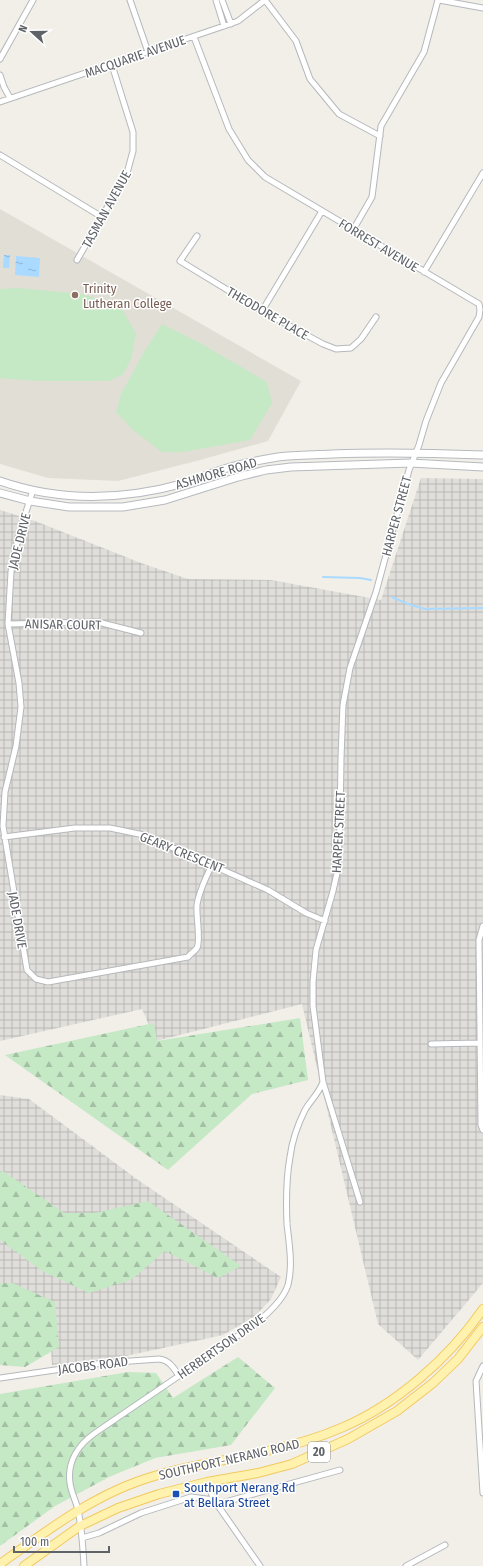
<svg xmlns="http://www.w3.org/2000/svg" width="483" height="1566" font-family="'Fira Sans Condensed',sans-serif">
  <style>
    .industrial { fill: url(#industrial-grid) }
    .education { fill: #e1ded6 }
    .forest { fill: url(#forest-firs) }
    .park { fill: #c5e8c5 }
    .water { fill: url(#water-ripples) }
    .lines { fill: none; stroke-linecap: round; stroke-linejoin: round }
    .stream { stroke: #aadaff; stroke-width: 2 }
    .minor-casing { stroke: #b5b8bc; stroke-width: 7 }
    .secondary-casing { stroke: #b6babf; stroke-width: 9 }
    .primary-casing { stroke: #f2c960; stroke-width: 10 }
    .minor { stroke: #fff; stroke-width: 5 }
    .secondary { stroke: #fff; stroke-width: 7 }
    .primary { stroke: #fff2af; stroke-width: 8 }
    .education-dot { fill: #8d6e63; stroke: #fff; stroke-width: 1.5 }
    .transit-dot { fill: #1a4fb4; stroke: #fff; stroke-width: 1.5 }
    .labels { text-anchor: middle; stroke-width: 3; stroke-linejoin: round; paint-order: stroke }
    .shield { fill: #fff; stroke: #8f9295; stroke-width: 1 }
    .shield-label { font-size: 12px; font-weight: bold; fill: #5f6368 }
    .street-label { font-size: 13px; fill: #5f6368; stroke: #fff }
    .education-label { font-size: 13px; fill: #785e54; stroke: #fff; text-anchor: start }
    .transit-label { font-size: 13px; fill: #164399; stroke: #fff; text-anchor: start }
  </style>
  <defs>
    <pattern id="industrial-grid" width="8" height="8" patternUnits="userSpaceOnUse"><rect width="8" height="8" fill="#e0deda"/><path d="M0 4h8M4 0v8" fill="none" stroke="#b9b8b5"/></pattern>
    <pattern id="forest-firs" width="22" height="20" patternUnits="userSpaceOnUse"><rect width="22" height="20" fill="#c5e8c5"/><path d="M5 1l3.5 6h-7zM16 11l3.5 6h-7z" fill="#a3c0a4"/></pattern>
    <pattern id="water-ripples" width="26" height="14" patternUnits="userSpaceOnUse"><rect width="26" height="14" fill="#aadaff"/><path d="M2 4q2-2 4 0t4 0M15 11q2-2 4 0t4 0" fill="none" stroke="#8eb4d2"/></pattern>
  </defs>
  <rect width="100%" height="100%" fill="#f1efe8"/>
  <path class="industrial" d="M421,478L483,479V1283L418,1360L378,1324L302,1004L156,1041L142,1009L0,1041V510L35,521L141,563L188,579L271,580L381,600Z
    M0,1095L29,1099L138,1180L281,1277L271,1299L255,1316L223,1335L126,1356L52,1365L48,1304L0,1286Z"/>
  <path class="education" d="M0,209L301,381L268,441L200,460L118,481L48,478L0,464Z"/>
  <path class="forest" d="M300,1018L308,1080L252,1094L168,1170L5,1055L154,1023L157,1041Z
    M3,1171L64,1213H95L148,1201L241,1266L218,1278L165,1251L131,1280L89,1293L42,1271L0,1240V1172Z
    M0,1283H12L55,1302L59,1347L25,1367L0,1365Z
    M238,1357L275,1388L231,1445L155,1458L109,1477L55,1506L0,1546V1394L128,1372L156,1373L173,1398Z"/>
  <path class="park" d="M19,288L82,294L121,307L136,334L131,359L123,374L109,381H38L0,378V289Z
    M162,324L200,343L267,382L272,403L250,440L183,452H162L133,430L116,412L121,394L144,352Z"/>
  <path class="water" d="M4,255H10L9,268H3Z
    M16,256L40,258L39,277L15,275Z"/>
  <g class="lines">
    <path class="stream" d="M323,577L360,578L371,580
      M392,597L408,604L425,609L483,608"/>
    <defs>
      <path id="minor" d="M130,0L148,52
        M216,0L224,26
        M222,0L231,24
        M265,0L296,41L310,79L339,114L380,136
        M439,0L483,8
        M194,37L229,129L248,160L265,177L479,304L480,310L479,317L441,383L426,421L419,445L409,470L376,592L350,668L343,705L341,758L340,825L337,873L333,891L316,950L313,982V1006L323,1082L360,1202
        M0,59L33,0
        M0,75L4,87L10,98
        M0,102L224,26L238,21L265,0
        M0,155L102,217
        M353,230L372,197L381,126L424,52L438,0
        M197,236L180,261L262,311L323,344L336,349L351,348L361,339L376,317
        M77,260L127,173L133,151V132L112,65
        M424,272L483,173
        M262,311L322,211
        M33,490L18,537L11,572L8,624L19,683L21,707L16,746L5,792L3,826L27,970L36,979L48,982L188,957C190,954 195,951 197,948C201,940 196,916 197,905C199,891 206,877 212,865
        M8,624L98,622L141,633
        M4,837L75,828H110L144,835L268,890L306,913L325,921
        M483,926L479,940L481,1125L483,1130
        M431,1044L479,1043
        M483,1366L476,1381L483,1493
        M0,1378L103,1363L159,1359C169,1360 174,1368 179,1376
        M207,1482L214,1500L260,1566
        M218,1504L340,1470
        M82,1538L99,1533L141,1513L191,1497L214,1500
        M84,1566C83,1547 82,1529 78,1510C76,1501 71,1492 70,1483C67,1462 78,1445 95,1433L258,1322C269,1312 283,1300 288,1285C293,1265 289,1243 287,1224C286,1201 286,1179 290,1157C292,1141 298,1124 305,1110C311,1100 319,1093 323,1082
        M406,1566L445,1545"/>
      <path id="secondary" d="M0,481C60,502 124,500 185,483C198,479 211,473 224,469C242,463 260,460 278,457C295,455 314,455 332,454C382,452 432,453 483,455
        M0,493L30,501L69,507H123L165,500L238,477L266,470L291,467L411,463L483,467"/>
      <path id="primary" d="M0,1564C44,1533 88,1499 139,1481C183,1465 230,1461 275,1449C297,1444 320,1437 341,1428C396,1405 449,1358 483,1309
        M24,1566L80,1526L118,1508L159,1494L207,1482L258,1473L292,1464L348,1439L397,1411L433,1383L458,1359L483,1327"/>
    </defs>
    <use href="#minor" class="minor-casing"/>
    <use href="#secondary" class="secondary-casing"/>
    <use href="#primary" class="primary-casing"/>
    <use href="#minor" class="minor"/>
    <use href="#secondary" class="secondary"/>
    <use href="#primary" class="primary"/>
  </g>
  <circle class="education-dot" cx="75" cy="295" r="4"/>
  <rect class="transit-dot" x="172" y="1490" width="8" height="8" rx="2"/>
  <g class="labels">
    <rect class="shield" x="308" y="1442" width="22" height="20" rx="3"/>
    <g class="shield-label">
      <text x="319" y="1456">20</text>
    </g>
    <g class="street-label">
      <text transform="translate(135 56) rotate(-19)" y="5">MACQUARIE AVENUE</text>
      <text transform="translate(106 209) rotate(-61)" y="5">TASMAN AVENUE</text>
      <text transform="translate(379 245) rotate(31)" y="5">FORREST AVENUE</text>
      <text transform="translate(268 313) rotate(30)" y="5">THEODORE PLACE</text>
      <text transform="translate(216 473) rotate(-16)" y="5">ASHMORE ROAD</text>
      <text transform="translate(396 516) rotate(-75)" y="5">HARPER STREET</text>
      <text transform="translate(19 541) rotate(-76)" y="5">JADE DRIVE</text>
      <text transform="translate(63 624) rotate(1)" y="5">ANISAR COURT</text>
      <text transform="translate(338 832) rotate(-87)" y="5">HARPER STREET</text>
      <text transform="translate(182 852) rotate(22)" y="5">GEARY CRESCENT</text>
      <text transform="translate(18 920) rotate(80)" y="5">JADE DRIVE</text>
      <text transform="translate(221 1346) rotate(-35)" y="5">HERBERTSON DRIVE</text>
      <text transform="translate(93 1365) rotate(-7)" y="5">JACOBS ROAD</text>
      <text transform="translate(229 1459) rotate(-13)" y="5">SOUTHPORT-NERANG ROAD</text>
    </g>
    <g class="education-label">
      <text x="83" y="293">Trinity<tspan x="83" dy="15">Lutheran College</tspan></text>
    </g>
    <g class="transit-label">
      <text x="184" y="1492">Southport Nerang Rd<tspan x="184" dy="15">at Bellara Street</tspan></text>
    </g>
  </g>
  <g transform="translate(32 32) rotate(291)" stroke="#ffffff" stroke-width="3" paint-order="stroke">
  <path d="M0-3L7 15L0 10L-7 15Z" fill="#5f6368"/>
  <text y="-6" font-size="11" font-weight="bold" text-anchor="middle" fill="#5f6368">N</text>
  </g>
  <path d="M14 1546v6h95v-6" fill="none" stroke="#5f6368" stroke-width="2"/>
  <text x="20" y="1546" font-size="12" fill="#5f6368" stroke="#ffffff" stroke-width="3" paint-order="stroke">100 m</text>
</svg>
